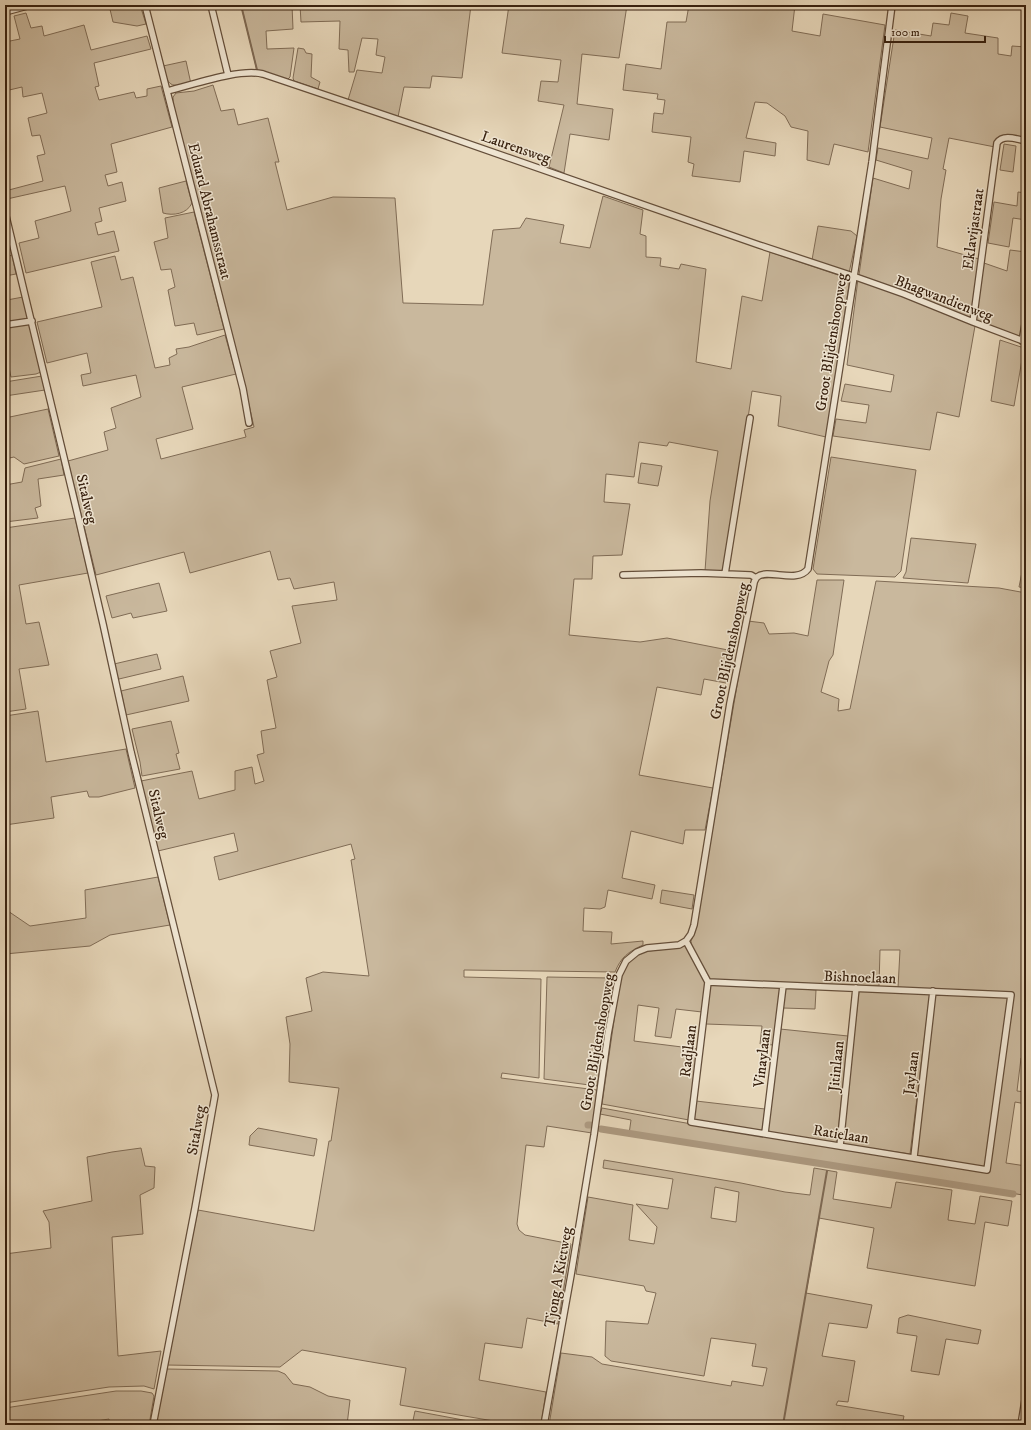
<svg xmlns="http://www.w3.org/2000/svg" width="1031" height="1430" font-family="'IM FELL DW Pica',serif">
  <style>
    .green { fill: #c9b89d; stroke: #806c56; fill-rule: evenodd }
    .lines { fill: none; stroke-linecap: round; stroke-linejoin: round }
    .stream { stroke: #7e6953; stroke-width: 2 }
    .canal { stroke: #ac9980; stroke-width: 7 }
    .street-casing { stroke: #644e3a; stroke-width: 8 }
    .street { stroke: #efe5d2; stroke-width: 5.5 }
    .labels { text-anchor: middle; stroke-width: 3; stroke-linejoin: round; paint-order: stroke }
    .street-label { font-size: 15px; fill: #38210f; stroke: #efe5d2 }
  </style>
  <rect width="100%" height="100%" fill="#e7d7ba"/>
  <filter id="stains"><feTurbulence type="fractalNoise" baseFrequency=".005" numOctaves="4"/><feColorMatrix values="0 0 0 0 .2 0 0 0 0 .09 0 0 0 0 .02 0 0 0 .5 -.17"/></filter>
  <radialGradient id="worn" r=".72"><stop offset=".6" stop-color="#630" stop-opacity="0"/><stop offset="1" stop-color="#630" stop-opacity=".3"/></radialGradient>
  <path class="green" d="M109,5H140L146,24L137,26L113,22Z
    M241,5H292L293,29L266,31L267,49L294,48L290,77L287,80L257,70Z
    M300,5H471L462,78L432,76L430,88L404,87L398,117L348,100L357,70L382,73L385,57L376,55L378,39L362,38L354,72H349L348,50L339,49L340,21L301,22Z
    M509,5H627L619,58L582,54L577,104L613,109L609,140L570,134L564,173L549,167L564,105L538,101L541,81L558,82L561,60L502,53Z
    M689,5H795L792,31L820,36L823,14L885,25L868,152L834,144L829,165L807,160L808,131L791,127L785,116L767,103L755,102L746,138L776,143L775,156L744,151L740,182L692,176L694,164L688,162L691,137L652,132L654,113L663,114L665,100L657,99L658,94L623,90L626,64L661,69L667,22H686Z
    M26,13L31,28L42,26L44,36L84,25L91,50L147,36L151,49L94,63L99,86L95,87L99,100L134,92L136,98L147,96V89L161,86L172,127L111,144L117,172L105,175L108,186L122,182L126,201L99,208L102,221L95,223L98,235L114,231L119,251L26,273L19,243L39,238L35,221L71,211L65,186L7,199L5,191L43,181L37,156L45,154L40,135L32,136L28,118L47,113L42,93L23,97L22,87L5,91V42L20,39L14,16Z
    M951,13L968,16L965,33L998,38V54L1011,56L1012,46L1026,47V140L1002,136L996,140L995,147L949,138L943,169L946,170L941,199L937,247L979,259L971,319L904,292L859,275L873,178L909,189L912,171L876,160L878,148L928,159L932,138L880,127L895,30L931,36L933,23L949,25Z
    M298,48L304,49L306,53L312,54L311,77L320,82L318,89L294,81L293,78Z
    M186,61L191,84C170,87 168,87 163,66Z
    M213,85L221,111L234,109L238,125L268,118L279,162H275L287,210L333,197L395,198L403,303L483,305L493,230L520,228L526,218L564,225L560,243L590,248L603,196L643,210L640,234L646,236V257L661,258L660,266L679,269L681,264L706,269L696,362L731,369L742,296L762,301L770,252L844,277L849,280V285L826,437L778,426L781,396L752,391L725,573L705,571L710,501L718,451L669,442L667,446L639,442L634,477L606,474L604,502L630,504L622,555L593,556L592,579H574L569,635L640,642L667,638L733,651L726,683L704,679L701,695L657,687L639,775L713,788L705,830H685L683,844L631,831L622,878L655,885L652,899L608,890L605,907L600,909L584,908L583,931L612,932L611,944L643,941V945C628,952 621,957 615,972L464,970V977L541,979L539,1078L502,1073L501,1078L597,1090L592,1133L547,1126L544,1147L526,1145L517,1224L519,1230L525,1235L571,1244L558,1324L527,1318L522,1348L485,1343L479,1380L546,1392L541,1425H517L400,1405L406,1368L302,1350L280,1367L166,1365L198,1210L314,1231L329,1141H331L339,1088L289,1082L290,1044L286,1017L312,1011L306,978L323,972L369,976L351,860L355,859L351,844L219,880L214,857L238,851L234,833L158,851L141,781L192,771L199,799L235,790V771L252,767L255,784L264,781L257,755L264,753L261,731L276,728L267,680L277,677L270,651L301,643L292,606L337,600L334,582L294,589L290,578L278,580L270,551L190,573L184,552L96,575L68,461L108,450L104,432L116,428L111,408L141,397L136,375L83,386L81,375L91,373L87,353L47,363L37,322L102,307L91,262L115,256L121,280L133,277L155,368L170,365L169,358L177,354L176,349L189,347L225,335L236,374L182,387L193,429L156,439L161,459L246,437L244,430L254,427L245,387L173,104V97L176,93L194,91Z
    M1004,144L1016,146L1013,172L1000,170Z
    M186,181L192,203C187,214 173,216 163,213L159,188Z
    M1018,192L1026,193V220L1013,218L1009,247L988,243L994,202L1017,206Z
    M194,212L224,329L197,335L194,323L175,326L168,290L175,287L171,269L161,270L154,242L168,238L165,218Z
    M818,226L851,231L857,236L849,273L812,260Z
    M1010,250L1026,252V297L1020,337L975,320L984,263L1007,271Z
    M12,255L16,274L5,276V257Z
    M858,279L903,296L975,326L959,417L937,412L930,450L833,436L836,419L866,423L869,405L841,401L845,384L891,392L894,375L847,365Z
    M23,297L28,317L24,320L10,322L7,300Z
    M27,324L30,326L41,372L36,374L11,377L5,349V327Z
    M1000,340L1024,348L1014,406L991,401Z
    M42,376L45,390L5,396V382Z
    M48,409L59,456L24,464L14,457L5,459V418Z
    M831,457L916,470L901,571L895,577L817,574L813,569Z
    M61,459L64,475L38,479L41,506L35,508L38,518L5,522V485L22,482L25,468Z
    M641,463L662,466L658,486L638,483Z
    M75,518L88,573L19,585L26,624L39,622L49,665L19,669L26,709L5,712V528Z
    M911,538L976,544L968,583L903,578L906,572Z
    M1026,552V588L1019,587Z
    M817,580H844L833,655L829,661L821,692L839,699L838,711L850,709L876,581L999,588L1026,593V1059L1021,1058L1017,1091L1026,1092V1104L1015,1102L1006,1163L1026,1166V1193L1023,1195L629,1134L631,1120L600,1114L602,1108C730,1132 860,1151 989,1171L1014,994L898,988L900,950H880L879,986L709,980L691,946V941L695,932L748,621L764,623L769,634L794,633L808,636Z
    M159,583L167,611L133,618L131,613L112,618L106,596Z
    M157,654L161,669L119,679L116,675L114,664Z
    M183,676L189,701L126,715L121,691Z
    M38,711L46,762L126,749L135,788L99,797H89L87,791L51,797L54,818L5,825V716Z
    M171,721L179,753L176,754L180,769L142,776L140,762L132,729Z
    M158,877L170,925L110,935L90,946L5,954V909L30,926L86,918L85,890Z
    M662,890L694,895L692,909L660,903Z
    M685,944L705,982L702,1012L676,1009L671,1038L655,1036L659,1008L638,1005L634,1041L698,1049L689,1120L602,1104L620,979C631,950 640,952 668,949C675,948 679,948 685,944Z
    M547,977L611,978L614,982L597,1086L544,1079Z
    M710,985L780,987L774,1045L760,1044L762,1026L706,1024Z
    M785,988L816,990L815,1009L783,1008Z
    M859,991L930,993L910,1154L842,1144Z
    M935,993L1009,997L985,1168L916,1155Z
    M780,1029L848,1036L837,1143L768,1132Z
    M696,1101L765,1109L762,1131L694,1120Z
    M258,1128L317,1139L314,1156L249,1145L250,1136Z
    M141,1148L145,1166L155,1167L154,1188L140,1195L143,1234L112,1237L118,1356L161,1351L154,1389L144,1386L109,1387L5,1403V1254L51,1248L49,1222L43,1211L92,1201L87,1157L112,1152Z
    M604,1160L741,1183L785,1192L810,1195L814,1168L837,1172L833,1199L891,1208L896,1182L952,1190L948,1220L975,1224L980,1196L1012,1201L1008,1226L985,1222L975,1286L867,1268L874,1228L819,1218L806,1293L872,1305L867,1328L829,1323L822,1356L855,1361L848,1402L838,1401L836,1405L904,1416L902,1425H549L561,1353L592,1357L602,1364L731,1386L732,1381L763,1386L767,1368L752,1366L756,1344L711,1338L704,1376L611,1361L605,1356L606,1321L648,1324L656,1293L646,1291L644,1286L576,1274L588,1197L633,1205L629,1240L654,1244L657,1227L636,1204L668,1209L673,1179L603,1168ZM715,1187L739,1192L736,1222L711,1218Z
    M908,1315L981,1330L978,1344L946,1339L939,1375L911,1371L917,1336L897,1333L899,1318Z
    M167,1369L278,1371L285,1374L293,1384L310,1387L328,1396L350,1400L347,1425H156Z
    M116,1391H141L152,1393L154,1396L149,1425H109V1419L73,1425H5V1408Z
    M415,1411L490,1425H491H412Z"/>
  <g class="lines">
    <path class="stream" d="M241,5L257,70
      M783,1425L827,1171"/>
    <path class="canal" d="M588,1125H590
      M601,1129L1013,1194"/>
    <defs>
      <path id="street" d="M145,5L243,389L249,423
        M211,5L228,75
        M5,12L31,5
        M167,91C193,85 239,68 263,74L429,130L759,245L853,276L904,294L973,322L1026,342
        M5,212L78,516L103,624L131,752L215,1095L195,1208L153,1425
        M973,322L997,143C1003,134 1016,139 1026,141
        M5,325L32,321
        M1022,341L1026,319
        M725,574L750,418
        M623,575L701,573L751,575L756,578
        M686,941L708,982
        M708,982L1011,995L987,1170L691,1122Z
        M765,1133L783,986
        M840,1146L856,988
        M914,1157L933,991
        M544,1425L571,1275L594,1135L608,1034L619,975L626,961L637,952L647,948L679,945L686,941L691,934L694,925L730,703L754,583C754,582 756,578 757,577C768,568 797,584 808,569L872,162L892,5
        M1021,1425L1026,1394"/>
    </defs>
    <use href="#street" class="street-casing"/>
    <use href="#street" class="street"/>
  </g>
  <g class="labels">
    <g class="street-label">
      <text transform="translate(516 147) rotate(19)" y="5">Laurensweg</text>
      <text transform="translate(210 211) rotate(76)" y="5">Eduard Abrahamsstraat</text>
      <text transform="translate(973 229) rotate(-82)" y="5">Eklavijastraat</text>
      <text transform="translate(944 298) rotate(21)" y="5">Bhagwandienweg</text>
      <text transform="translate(831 342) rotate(-81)" y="5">Groot Blijdenshoopweg</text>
      <text transform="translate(87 499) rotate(77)" y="5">Sitalweg</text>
      <text transform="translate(729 651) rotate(-78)" y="5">Groot Blijdenshoopweg</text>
      <text transform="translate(159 814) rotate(77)" y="5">Sitalweg</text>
      <text transform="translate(860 977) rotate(2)" y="5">Bishnoelaan</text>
      <text transform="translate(597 1042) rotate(-80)" y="5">Groot Blijdenshoopweg</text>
      <text transform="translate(688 1051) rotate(-83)" y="5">Radjlaan</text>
      <text transform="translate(762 1058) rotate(-83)" y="5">Vinaylaan</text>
      <text transform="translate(836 1066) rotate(-84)" y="5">Jitinlaan</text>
      <text transform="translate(911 1073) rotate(-83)" y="5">Jaylaan</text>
      <text transform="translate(196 1130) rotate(-80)" y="5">Sitalweg</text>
      <text transform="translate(841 1134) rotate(9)" y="5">Ratielaan</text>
      <text transform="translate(558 1277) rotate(-80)" y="5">Tjong A Kietweg</text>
    </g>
  </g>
  <rect width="1031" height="1430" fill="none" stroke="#e7d7ba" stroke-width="20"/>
  <rect x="6" y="6" width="1019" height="1418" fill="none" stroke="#38210f" stroke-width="2"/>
  <rect x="10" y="10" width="1011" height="1410" fill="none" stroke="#38210f"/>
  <path d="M885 36v6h100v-6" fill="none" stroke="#38210f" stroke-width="2"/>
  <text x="891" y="36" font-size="12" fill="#38210f" stroke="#efe5d2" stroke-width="3" paint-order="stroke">100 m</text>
  <rect width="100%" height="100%" filter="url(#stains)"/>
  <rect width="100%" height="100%" fill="url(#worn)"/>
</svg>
